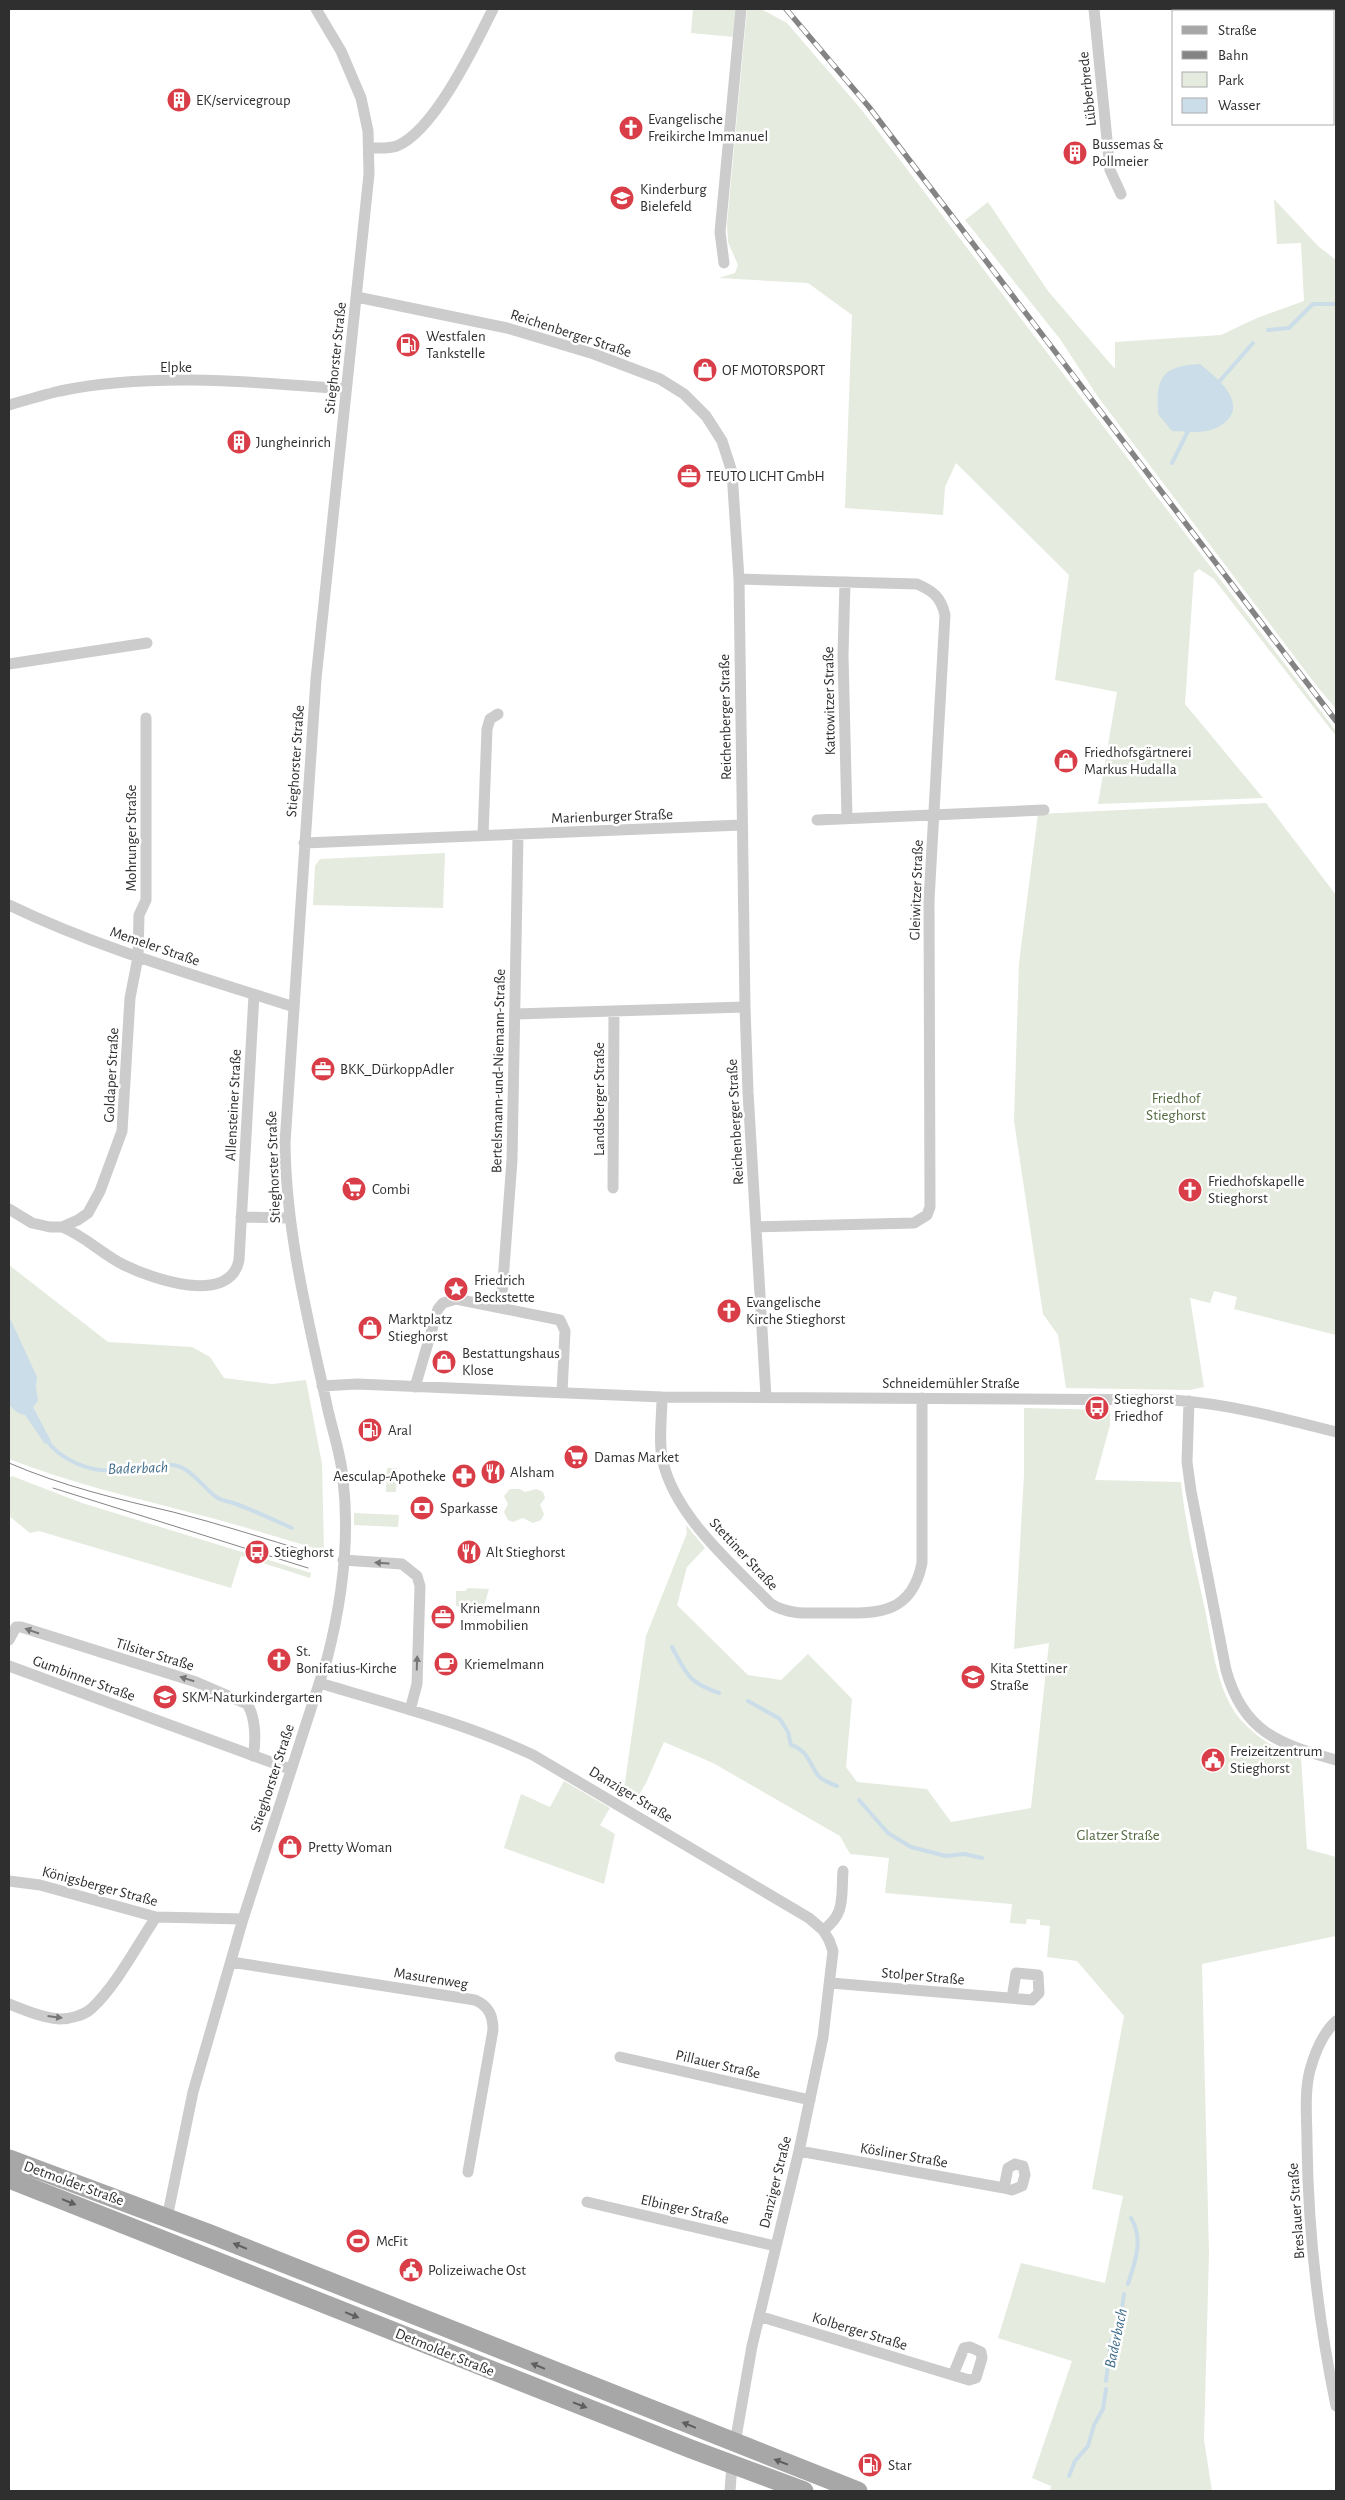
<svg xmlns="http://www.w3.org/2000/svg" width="1345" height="2500" font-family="'Alegreya Sans',sans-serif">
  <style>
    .green { fill: #e5ebde }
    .water { fill: #cbdde9 }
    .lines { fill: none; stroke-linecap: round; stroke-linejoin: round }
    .stream { stroke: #cbdde9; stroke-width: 4 }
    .minor { stroke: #ccc; stroke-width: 11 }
    .primary { stroke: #a7a7a7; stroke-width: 19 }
    .tram { stroke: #848484; stroke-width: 1 }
    .rail-casing { stroke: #848484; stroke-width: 5.5 }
    .rail { stroke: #fff; stroke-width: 4; stroke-dasharray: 11; stroke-linecap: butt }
    .oneway { fill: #767676 }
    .oneway2 { fill: #5f5f5f }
    .labels { text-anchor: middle; stroke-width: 5; stroke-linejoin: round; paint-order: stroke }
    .street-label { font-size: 15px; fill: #2f2f2f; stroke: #fff }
    .poi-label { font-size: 15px; fill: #2f2f2f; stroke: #fff; text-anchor: start }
    .park-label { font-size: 15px; fill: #52683f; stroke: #fff }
    .water-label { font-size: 16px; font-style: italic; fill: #436e8b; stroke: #fff }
  </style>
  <rect width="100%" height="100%" fill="#fff"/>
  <path class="green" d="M693,9H737L734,37L691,33Z
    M747,9H761L787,23L861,109L1336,731V736L1214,579L1199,569L1194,573L1185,704L1263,798L1098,804L1117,692L1055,680L1069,575L956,463L945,487L943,515L845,508L852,315L808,283L719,278L735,273L738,265L728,242L727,224Z
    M1274,199L1318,246L1336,260V709L1316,685L1098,397L1060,339L965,220L988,202L1048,291L1115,369V342L1221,335L1257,318L1304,301L1301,243L1277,244Z
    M1266,803L1336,895V1335L1234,1309L1237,1297L1214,1291L1210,1303L1190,1298L1204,1387L1190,1390L1066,1388L1058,1335L1043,1314L1014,1121L1019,963L1038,814Z
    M445,853L443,908L313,905L315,866L320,859Z
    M9,1265L108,1342L192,1347L210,1357L224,1378L272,1384L306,1380L322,1464L324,1551C281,1538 239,1525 196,1514C132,1497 70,1483 9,1459Z
    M1024,1408L1110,1410V1425L1095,1480L1181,1482C1185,1523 1195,1564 1204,1605C1212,1641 1215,1683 1236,1714C1252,1735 1277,1751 1301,1758L1307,1849L1336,1857V1936L1202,1964L1209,2253L1204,2440L1212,2491H1050L1051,2486L1032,2478L1072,2361L998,2338L1021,2263L1105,2283L1123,2196L1092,2189L1124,2016L1077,1961L1047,1957L1050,1926L1040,1925V1920L1027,1919L1026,1924L1010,1923L1012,1904L885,1893L889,1858L850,1854L840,1836L713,1763L664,1742L646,1783L634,1803L623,1796L646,1636L687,1533L686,1525L705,1548L687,1567L677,1605L748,1675L781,1680L808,1654L852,1699L846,1767L857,1782L927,1789L951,1822L1031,1808L1049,1643L1014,1649L1024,1475Z
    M387,1468H397L396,1492H386Z
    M12,1476L82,1503L311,1573L310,1578L241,1556L231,1588L39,1531L30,1533L9,1516V1478Z
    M510,1489H520L525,1492L536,1489L543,1492L545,1498L540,1505L544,1514L541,1520L533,1523L523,1518L513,1522L508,1520L504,1512L508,1504L504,1496Z
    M354,1513L399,1515L398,1527L354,1525Z
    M468,1588L489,1589L481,1616L468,1615V1607L456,1606V1591H465Z
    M564,1781L610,1808L600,1825L615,1834L604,1884L504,1848L521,1794L550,1807Z"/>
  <path class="water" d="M1200,364C1213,375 1243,397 1230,417C1225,424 1216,429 1207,431C1196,433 1183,431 1172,431L1158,414C1156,377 1162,366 1200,364Z
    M9,1316L37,1377L36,1387L38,1401L33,1407L51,1441L45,1444L25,1415L18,1413L9,1405Z"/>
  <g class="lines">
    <path class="stream" d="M1268,330L1289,328L1313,304H1336
      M1218,383L1253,343
      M1172,463L1190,427
      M46,1439C59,1460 92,1473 116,1470C136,1469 152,1462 173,1465C190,1467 202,1486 215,1496C220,1501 229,1501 236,1504C255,1511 274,1520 292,1528
      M672,1647C687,1675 688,1682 719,1693
      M748,1701L780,1719L788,1732L791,1745C807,1750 809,1762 817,1774C820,1779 831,1784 837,1786
      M859,1800L888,1833L911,1847L946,1856L964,1854L982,1858
      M1128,2284C1135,2262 1144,2239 1131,2218
      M1106,2381L1111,2341L1119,2329L1124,2294
      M1069,2476L1075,2461L1088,2446L1094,2425L1103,2409L1106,2389"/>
    <path class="minor" d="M1094,9L1110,170L1121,194
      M370,148C378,148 389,149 397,146C435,130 475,45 493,9
      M724,263L720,232L741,9
      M357,297L507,328L594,354L660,379L684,394L706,416L722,441L732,472L739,579L745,1007L748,1092L766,1397
      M9,405C26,400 43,395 60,391C152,372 254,382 346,389
      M739,579L917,584C933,591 941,597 945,615L929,900L930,1207L927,1215L914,1223L756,1227
      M845,582L843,655L847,818
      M9,664L147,643
      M817,820L1044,810
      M483,836L487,729L490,719L498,714
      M304,843L742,825
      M9,905C100,949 198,976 294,1007
      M515,1014L745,1007
      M613,1188L614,1011
      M9,1209L32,1223L50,1227H62L78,1220L88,1213L100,1191L122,1131L130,998L138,957L139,915L146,900V718
      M241,1217L289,1218
      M62,1227C85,1236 102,1254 124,1265C152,1279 230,1306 239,1260L254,995
      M501,1308L512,1160L518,835
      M322,1386L357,1384L662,1397L1173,1400C1229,1404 1282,1418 1336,1432
      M415,1387L438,1309L443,1303L456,1299L560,1320L565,1331L562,1393
      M662,1397C662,1418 658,1443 663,1462C676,1517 733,1565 771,1604C789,1615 808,1613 828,1613C873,1613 911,1618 922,1563V1398
      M1189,1401L1187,1462L1191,1491L1226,1670C1243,1732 1279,1744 1336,1760
      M343,1560L402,1564L417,1576L420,1586L417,1684L410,1710
      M9,1640L16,1627H21L196,1682L247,1704C256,1717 256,1742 253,1756
      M9,1666L290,1769
      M320,1683C392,1705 465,1723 533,1755L809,1918L823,1930L829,1940L833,1951L823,2037L799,2151L752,2346L735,2443
      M9,1881L40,1885L156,1917L243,1919
      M823,1930C846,1914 841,1897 843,1871
      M231,1962L475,2000C489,2006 493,2016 493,2030L468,2172
      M831,1983L1020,1999L1032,2000L1039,1993L1038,1975L1016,1973L1012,1998
      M9,2004C25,2010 42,2018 60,2019C70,2019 85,2015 92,2008C116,1986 138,1944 156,1917
      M1336,2021C1322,2034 1315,2052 1310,2070C1304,2093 1307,2119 1307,2142C1308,2231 1318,2319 1336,2406
      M620,2057L810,2100
      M799,2151L1004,2188L1012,2190L1022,2186L1025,2175L1023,2166L1015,2164L1008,2168L1004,2188
      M587,2202L775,2246
      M167,2218L193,2092L243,1919L327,1659C342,1601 350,1539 343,1479C341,1453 331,1427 326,1401C307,1315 286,1231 285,1143L316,679L369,174L368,131L361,98L341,51L316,9
      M759,2316L969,2380L976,2378L982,2358L981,2352L970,2347L964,2348L953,2375
      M730,2491L732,2464"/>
    <path class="primary" d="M9,2159L210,2234L858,2491
      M9,2179L691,2449L804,2491"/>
    <path class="tram" d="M9,1463C62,1486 117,1499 173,1512C220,1524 266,1539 312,1553
      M53,1488L308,1568"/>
    <defs>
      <path id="rail" d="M786,9L869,107L1336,721"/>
    </defs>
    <use href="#rail" class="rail-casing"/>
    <use href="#rail" class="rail"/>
  </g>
  <defs><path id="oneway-solid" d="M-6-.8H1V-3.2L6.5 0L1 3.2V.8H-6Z" transform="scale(1.25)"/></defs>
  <g class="oneway">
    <use href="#oneway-solid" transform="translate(382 1563) rotate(-177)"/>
    <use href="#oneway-solid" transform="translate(32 1631) rotate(-161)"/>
    <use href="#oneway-solid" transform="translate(417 1663) rotate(-88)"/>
    <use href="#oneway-solid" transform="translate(187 1679) rotate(-163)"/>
    <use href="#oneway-solid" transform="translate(55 2017) rotate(7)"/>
  </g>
  <g class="oneway2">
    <use href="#oneway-solid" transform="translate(69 2202) rotate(22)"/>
    <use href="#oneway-solid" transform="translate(240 2246) rotate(-158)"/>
    <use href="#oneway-solid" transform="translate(352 2315) rotate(22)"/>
    <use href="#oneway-solid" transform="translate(538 2366) rotate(-158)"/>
    <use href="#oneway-solid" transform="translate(580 2405) rotate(21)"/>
    <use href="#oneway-solid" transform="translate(689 2425) rotate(-158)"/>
    <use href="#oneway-solid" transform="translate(781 2462) rotate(-159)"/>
  </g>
  <defs>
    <symbol id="building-disc" viewBox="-11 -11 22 22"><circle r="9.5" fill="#d93e48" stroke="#fff"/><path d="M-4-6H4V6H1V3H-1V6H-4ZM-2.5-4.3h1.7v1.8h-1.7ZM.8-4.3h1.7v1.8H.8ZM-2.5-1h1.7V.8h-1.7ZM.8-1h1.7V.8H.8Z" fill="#fff"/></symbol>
    <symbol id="church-disc" viewBox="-11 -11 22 22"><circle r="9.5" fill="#d93e48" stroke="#fff"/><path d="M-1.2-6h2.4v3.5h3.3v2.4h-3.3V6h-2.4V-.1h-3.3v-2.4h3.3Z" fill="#fff"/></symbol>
    <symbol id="school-disc" viewBox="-11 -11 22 22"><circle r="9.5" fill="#d93e48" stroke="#fff"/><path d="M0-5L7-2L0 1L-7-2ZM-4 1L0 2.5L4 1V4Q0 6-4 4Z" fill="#fff"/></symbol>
    <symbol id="fuel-disc" viewBox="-11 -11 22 22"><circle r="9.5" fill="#d93e48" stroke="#fff"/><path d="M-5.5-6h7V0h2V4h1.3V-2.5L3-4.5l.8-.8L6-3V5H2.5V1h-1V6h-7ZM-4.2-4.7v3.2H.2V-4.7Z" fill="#fff"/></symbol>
    <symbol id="shop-disc" viewBox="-11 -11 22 22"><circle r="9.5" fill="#d93e48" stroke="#fff"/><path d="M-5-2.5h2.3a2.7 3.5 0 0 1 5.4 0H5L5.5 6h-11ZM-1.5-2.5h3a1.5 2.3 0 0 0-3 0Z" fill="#fff"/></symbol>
    <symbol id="office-disc" viewBox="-11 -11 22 22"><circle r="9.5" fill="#d93e48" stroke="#fff"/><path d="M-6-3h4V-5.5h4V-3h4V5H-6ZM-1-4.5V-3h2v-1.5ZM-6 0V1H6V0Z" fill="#fff"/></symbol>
    <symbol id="supermarket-disc" viewBox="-11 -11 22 22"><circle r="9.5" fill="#d93e48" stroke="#fff"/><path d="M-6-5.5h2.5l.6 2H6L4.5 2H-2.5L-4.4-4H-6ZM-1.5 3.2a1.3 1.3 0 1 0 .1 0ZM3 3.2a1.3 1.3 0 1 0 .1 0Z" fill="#fff"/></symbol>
    <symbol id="sight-disc" viewBox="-11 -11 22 22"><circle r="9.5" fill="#d93e48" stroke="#fff"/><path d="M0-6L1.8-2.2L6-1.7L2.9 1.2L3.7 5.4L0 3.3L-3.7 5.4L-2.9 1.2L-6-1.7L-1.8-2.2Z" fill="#fff"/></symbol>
    <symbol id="bus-disc" viewBox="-11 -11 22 22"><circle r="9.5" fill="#d93e48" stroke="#fff"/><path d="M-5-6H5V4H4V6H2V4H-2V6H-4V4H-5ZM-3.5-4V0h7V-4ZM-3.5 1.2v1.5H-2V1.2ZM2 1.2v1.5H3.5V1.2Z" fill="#fff"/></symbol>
    <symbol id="restaurant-disc" viewBox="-11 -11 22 22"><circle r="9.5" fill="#d93e48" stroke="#fff"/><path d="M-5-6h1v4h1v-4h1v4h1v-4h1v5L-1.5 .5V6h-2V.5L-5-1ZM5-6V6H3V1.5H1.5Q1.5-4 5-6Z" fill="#fff"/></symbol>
    <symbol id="pharmacy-disc" viewBox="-11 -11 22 22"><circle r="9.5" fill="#d93e48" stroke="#fff"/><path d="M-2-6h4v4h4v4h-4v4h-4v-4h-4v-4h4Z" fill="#fff"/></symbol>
    <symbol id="bank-disc" viewBox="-11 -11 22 22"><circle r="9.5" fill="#d93e48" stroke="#fff"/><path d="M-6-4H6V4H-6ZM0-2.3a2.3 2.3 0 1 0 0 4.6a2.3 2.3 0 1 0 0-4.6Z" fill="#fff"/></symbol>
    <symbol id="cafe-disc" viewBox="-11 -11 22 22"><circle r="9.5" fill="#d93e48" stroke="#fff"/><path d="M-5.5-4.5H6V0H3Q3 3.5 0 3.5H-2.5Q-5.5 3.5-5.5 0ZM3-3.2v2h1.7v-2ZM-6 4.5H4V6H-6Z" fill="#fff"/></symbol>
    <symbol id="civic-disc" viewBox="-11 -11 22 22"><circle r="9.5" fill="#d93e48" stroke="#fff"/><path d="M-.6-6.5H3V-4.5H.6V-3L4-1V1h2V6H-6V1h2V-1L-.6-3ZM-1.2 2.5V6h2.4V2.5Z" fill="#fff"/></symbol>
    <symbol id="stadium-disc" viewBox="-11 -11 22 22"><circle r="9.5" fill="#d93e48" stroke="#fff"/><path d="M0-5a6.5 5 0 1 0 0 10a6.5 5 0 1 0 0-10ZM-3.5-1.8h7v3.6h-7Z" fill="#fff"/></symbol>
  </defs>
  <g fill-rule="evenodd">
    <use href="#building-disc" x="165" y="86" width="28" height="28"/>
    <use href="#church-disc" x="617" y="114" width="28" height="28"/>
    <use href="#building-disc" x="1061" y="139" width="28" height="28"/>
    <use href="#school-disc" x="608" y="184" width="28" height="28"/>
    <use href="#fuel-disc" x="394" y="331" width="28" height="28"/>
    <use href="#shop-disc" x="691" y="356" width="28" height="28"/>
    <use href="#building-disc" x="225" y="428" width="28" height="28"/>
    <use href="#office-disc" x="675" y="462" width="28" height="28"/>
    <use href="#shop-disc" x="1052" y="747" width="28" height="28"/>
    <use href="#office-disc" x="309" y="1055" width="28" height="28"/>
    <use href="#supermarket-disc" x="340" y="1175" width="28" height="28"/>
    <use href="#church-disc" x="1176" y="1176" width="28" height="28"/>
    <use href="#sight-disc" x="442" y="1275" width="28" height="28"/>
    <use href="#church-disc" x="715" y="1297" width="28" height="28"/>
    <use href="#shop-disc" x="356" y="1314" width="28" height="28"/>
    <use href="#shop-disc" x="430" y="1348" width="28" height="28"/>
    <use href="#bus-disc" x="1083" y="1394" width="28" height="28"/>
    <use href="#fuel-disc" x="356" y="1416" width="28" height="28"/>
    <use href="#supermarket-disc" x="562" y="1443" width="28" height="28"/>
    <use href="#restaurant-disc" x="479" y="1458" width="28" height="28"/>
    <use href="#pharmacy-disc" x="450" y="1462" width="28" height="28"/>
    <use href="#bank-disc" x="408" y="1494" width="28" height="28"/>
    <use href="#bus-disc" x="243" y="1538" width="28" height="28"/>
    <use href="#restaurant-disc" x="455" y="1538" width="28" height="28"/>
    <use href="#office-disc" x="429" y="1603" width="28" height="28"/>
    <use href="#church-disc" x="265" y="1646" width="28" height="28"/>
    <use href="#cafe-disc" x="432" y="1650" width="28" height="28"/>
    <use href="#school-disc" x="959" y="1663" width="28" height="28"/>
    <use href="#school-disc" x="151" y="1683" width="28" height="28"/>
    <use href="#civic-disc" x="1199" y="1746" width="28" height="28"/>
    <use href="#shop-disc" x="276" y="1833" width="28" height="28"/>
    <use href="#stadium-disc" x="344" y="2227" width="28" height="28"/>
    <use href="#civic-disc" x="397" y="2256" width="28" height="28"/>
    <use href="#fuel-disc" x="856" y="2451" width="28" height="28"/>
  </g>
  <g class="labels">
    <g class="street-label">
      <text transform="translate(1087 89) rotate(-96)" y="5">Lübberbrede</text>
      <text transform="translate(571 333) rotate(18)" y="5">Reichenberger Straße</text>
      <text transform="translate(335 358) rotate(-84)" y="5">Stieghorster Straße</text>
      <text x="176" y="372">Elpke</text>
      <text transform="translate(829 701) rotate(-91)" y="5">Kattowitzer Straße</text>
      <text transform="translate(725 717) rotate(-91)" y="5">Reichenberger Straße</text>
      <text transform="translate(295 761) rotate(-86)" y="5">Stieghorster Straße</text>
      <text transform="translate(612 816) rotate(-2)" y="5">Marienburger Straße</text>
      <text transform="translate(131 838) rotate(-90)" y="5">Mohrunger Straße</text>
      <text transform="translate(916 890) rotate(-88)" y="5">Gleiwitzer Straße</text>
      <text transform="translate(155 946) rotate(19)" y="5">Memeler Straße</text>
      <text transform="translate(498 1071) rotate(-89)" y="5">Bertelsmann-und-Niemann-Straße</text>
      <text transform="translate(111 1075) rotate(-87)" y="5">Goldaper Straße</text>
      <text transform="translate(599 1099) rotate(-90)" y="5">Landsberger Straße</text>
      <text transform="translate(233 1105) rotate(-87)" y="5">Allensteiner Straße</text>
      <text transform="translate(735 1122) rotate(-93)" y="5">Reichenberger Straße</text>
      <text transform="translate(273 1167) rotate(-92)" y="5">Stieghorster Straße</text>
      <text x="951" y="1388">Schneidemühler Straße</text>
      <text transform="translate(744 1554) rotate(47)" y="5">Stettiner Straße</text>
      <text transform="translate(155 1654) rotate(17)" y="5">Tilsiter Straße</text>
      <text transform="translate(84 1678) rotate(20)" y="5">Gumbinner Straße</text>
      <text transform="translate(272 1778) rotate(-72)" y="5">Stieghorster Straße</text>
      <text transform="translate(631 1794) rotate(31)" y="5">Danziger Straße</text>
      <text transform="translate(100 1886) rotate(15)" y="5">Königsberger Straße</text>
      <text transform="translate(923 1976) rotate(5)" y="5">Stolper Straße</text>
      <text transform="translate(431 1978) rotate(9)" y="5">Masurenweg</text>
      <text transform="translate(718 2064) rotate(13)" y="5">Pillauer Straße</text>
      <text transform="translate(904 2155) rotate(10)" y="5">Kösliner Straße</text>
      <text transform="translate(775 2182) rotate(-76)" y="5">Danziger Straße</text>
      <text transform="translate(74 2183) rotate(20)" y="5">Detmolder Straße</text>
      <text transform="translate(685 2209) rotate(13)" y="5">Elbinger Straße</text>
      <text transform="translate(1296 2211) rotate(-94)" y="5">Breslauer Straße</text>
      <text transform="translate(860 2331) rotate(17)" y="5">Kolberger Straße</text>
      <text transform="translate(445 2352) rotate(22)" y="5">Detmolder Straße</text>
    </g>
    <g class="poi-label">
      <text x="196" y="105">EK/servicegroup</text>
      <text x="648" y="124">Evangelische<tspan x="648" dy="17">Freikirche Immanuel</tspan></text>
      <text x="1092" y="149">Bussemas &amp;<tspan x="1092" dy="17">Pollmeier</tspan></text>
      <text x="640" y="194">Kinderburg<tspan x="640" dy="17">Bielefeld</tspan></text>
      <text x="426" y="341">Westfalen<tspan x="426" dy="17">Tankstelle</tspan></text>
      <text x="722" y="375">OF MOTORSPORT</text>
      <text x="256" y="447">Jungheinrich</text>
      <text x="706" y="481">TEUTO LICHT GmbH</text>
      <text x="1084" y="757">Friedhofsgärtnerei<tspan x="1084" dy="17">Markus Hudalla</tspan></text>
      <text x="340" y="1074">BKK_DürkoppAdler</text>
      <text x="1208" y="1186">Friedhofskapelle<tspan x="1208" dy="17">Stieghorst</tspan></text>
      <text x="372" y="1194">Combi</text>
      <text x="474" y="1285">Friedrich<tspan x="474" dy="17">Beckstette</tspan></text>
      <text x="746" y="1307">Evangelische<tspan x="746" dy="17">Kirche Stieghorst</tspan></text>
      <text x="388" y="1324">Marktplatz<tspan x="388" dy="17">Stieghorst</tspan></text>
      <text x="462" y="1358">Bestattungshaus<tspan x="462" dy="17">Klose</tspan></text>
      <text x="1114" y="1404">Stieghorst<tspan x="1114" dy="17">Friedhof</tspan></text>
      <text x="388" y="1435">Aral</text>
      <text x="594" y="1462">Damas Market</text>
      <text x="510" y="1477">Alsham</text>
      <text x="446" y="1481" text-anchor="end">Aesculap-Apotheke</text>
      <text x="440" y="1513">Sparkasse</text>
      <text x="274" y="1557">Stieghorst</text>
      <text x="486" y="1557">Alt Stieghorst</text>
      <text x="460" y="1613">Kriemelmann<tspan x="460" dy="17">Immobilien</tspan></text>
      <text x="296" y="1656">St.<tspan x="296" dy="17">Bonifatius-Kirche</tspan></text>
      <text x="464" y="1669">Kriemelmann</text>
      <text x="990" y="1673">Kita Stettiner<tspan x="990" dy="17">Straße</tspan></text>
      <text x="182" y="1702">SKM-Naturkindergarten</text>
      <text x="1230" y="1756">Freizeitzentrum<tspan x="1230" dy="17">Stieghorst</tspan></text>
      <text x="308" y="1852">Pretty Woman</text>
      <text x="376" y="2246">McFit</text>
      <text x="428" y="2275">Polizeiwache Ost</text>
      <text x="888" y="2470">Star</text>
    </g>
    <g class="park-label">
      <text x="1176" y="1103">Friedhof<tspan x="1176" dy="17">Stieghorst</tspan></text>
      <text x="1118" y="1840">Glatzer Straße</text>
    </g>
    <g class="water-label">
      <text transform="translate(138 1467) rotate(-2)" y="6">Baderbach</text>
      <text transform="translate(1115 2338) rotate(-78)" y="6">Baderbach</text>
    </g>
  </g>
  <rect width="1345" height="2500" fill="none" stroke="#2f2f2f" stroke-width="20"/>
  <rect x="1172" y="10" width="162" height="115" fill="#ffffff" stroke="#acacac"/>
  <rect x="1182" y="26" width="25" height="8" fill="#a7a7a7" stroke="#acacac"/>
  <text x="1218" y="35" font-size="15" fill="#2f2f2f">Straße</text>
  <rect x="1182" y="51" width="25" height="8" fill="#848484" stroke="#acacac"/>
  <text x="1218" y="60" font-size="15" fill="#2f2f2f">Bahn</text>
  <rect x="1182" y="72" width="25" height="15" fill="#e5ebde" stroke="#acacac"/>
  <text x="1218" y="85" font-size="15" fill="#2f2f2f">Park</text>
  <rect x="1182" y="98" width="25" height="15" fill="#cbdde9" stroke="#acacac"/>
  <text x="1218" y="110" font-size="15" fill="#2f2f2f">Wasser</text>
</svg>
